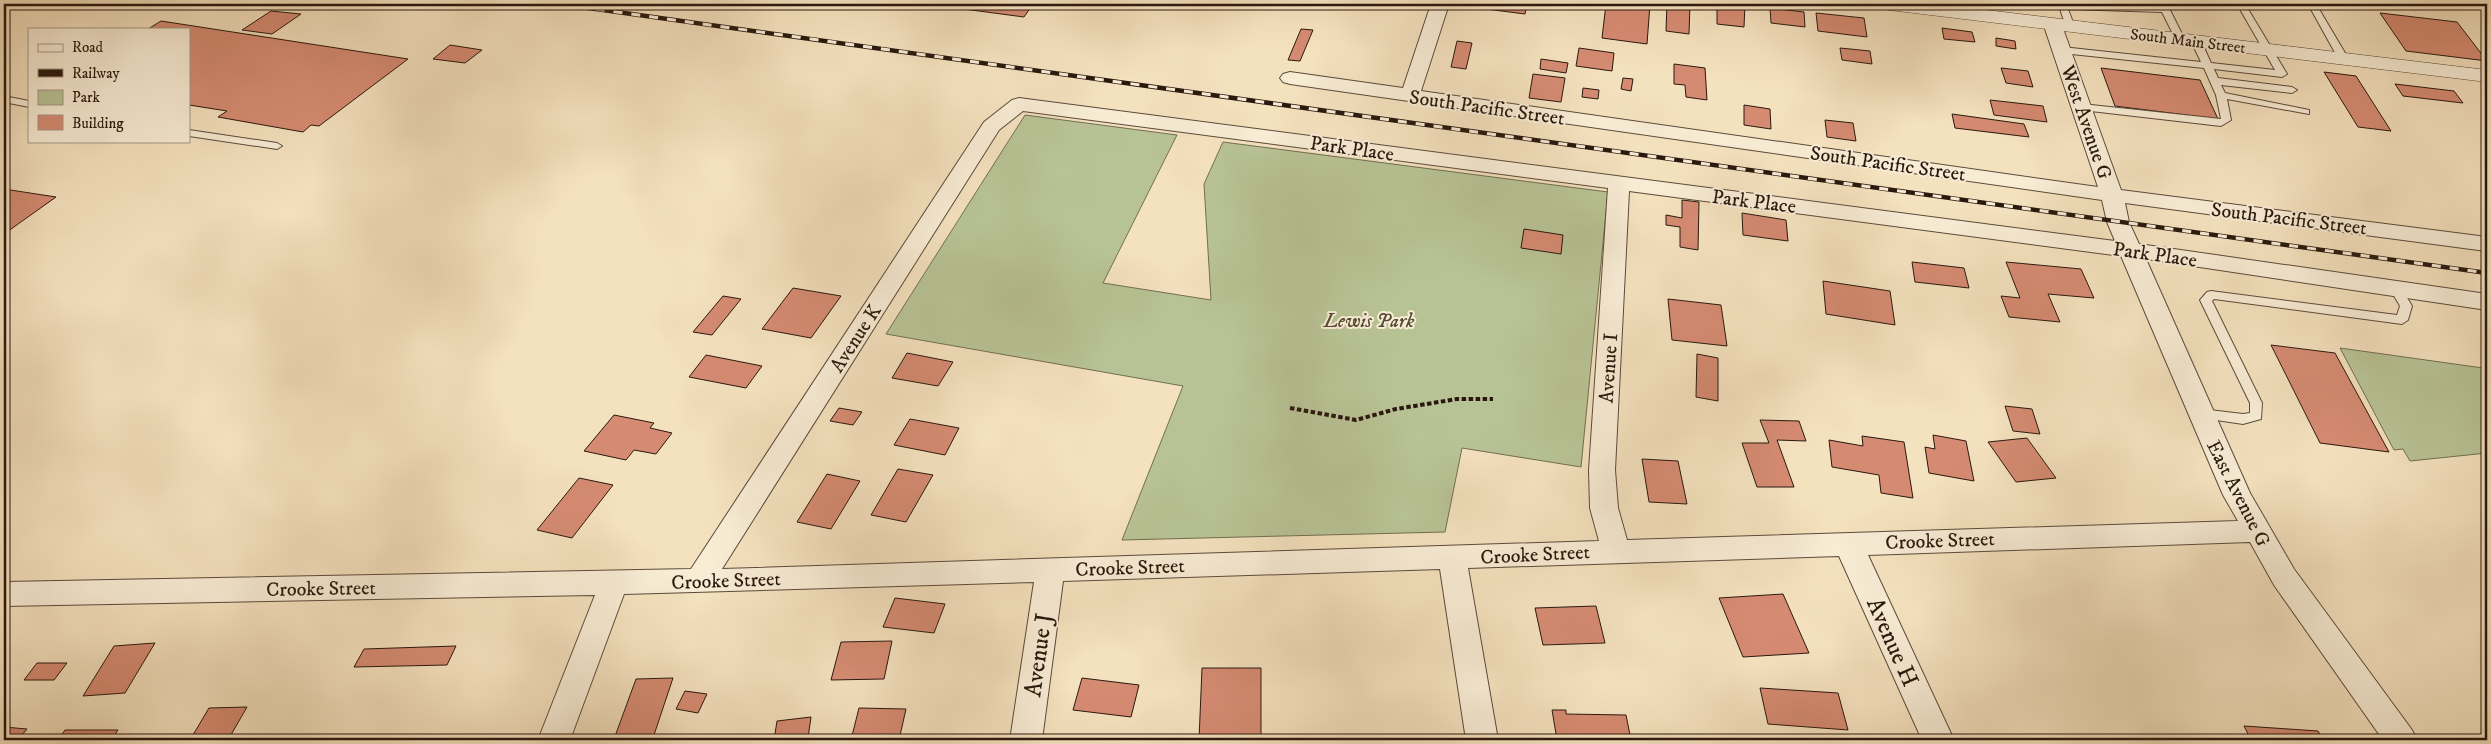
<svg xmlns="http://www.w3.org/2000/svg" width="2491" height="744" font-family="'IM FELL DW Pica',serif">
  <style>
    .green { fill: #b8c395; stroke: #716e52 }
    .building { fill: #d58b72; stroke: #2a180e }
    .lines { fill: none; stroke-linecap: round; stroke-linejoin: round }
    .service-casing { stroke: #5c4a3a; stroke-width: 2 }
    .minor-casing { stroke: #5c4a3a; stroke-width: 2 }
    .tertiary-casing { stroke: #5c4a3a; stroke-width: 1 }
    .path { stroke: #2a180e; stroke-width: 4; stroke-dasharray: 4.5 2.5; stroke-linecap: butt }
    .service { fill: #f8ecd5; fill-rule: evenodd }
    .minor { fill: #f8ecd5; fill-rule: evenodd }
    .tertiary { fill: #f8ecd5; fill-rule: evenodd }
    .rail-casing { stroke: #2a180e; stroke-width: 4.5 }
    .rail { stroke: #f8ecd5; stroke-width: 3; stroke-dasharray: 9; stroke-linecap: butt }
    .labels { text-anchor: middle; stroke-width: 4; stroke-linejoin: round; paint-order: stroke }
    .far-street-label { font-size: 16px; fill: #2a180e; stroke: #f8ecd5 }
    .street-label { font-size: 20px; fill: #2a180e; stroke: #f8ecd5 }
    .park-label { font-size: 20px; font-style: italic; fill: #554b36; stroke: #f8ecd5 }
    .near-street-label { font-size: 24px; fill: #2a180e; stroke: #f8ecd5 }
  </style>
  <rect width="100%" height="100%" fill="#f4e1be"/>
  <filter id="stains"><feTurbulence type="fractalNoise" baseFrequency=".004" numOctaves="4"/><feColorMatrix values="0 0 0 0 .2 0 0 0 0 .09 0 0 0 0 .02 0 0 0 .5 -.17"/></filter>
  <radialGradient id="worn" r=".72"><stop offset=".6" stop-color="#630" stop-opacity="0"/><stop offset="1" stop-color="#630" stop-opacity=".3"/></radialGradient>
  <path class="green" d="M1025,115L1177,135L1103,283L1211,300L1204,184L1223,142L1608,192L1581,467L1462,448L1445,532L1122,540L1183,386L886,334Z
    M2340,348L2483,368L2487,375V453L2410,461L2403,449L2394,450Z"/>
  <path class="building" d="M959,4H1033L1024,17L956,8Z
    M1479,4H1527L1525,14L1478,8Z
    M1606,4H1650L1647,44L1602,38Z
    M1667,4H1690L1689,34L1666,31Z
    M1717,4H1745L1744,27L1717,24Z
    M1770,8L1804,12L1805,27L1771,23Z
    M271,11L301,14L272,34L242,30Z
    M1816,13L1864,18L1867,37L1818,31Z
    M2380,13L2457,22L2487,61L2406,51Z
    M161,21L408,59L319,126L311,125L303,132L218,117L227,111L189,105V29H148Z
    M1942,28L1972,32L1975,42L1944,39Z
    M1301,29L1313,30L1300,61L1288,60Z
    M1996,38L2015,41L2016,49L1996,46Z
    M1457,41L1472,43L1466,69L1451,67Z
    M450,45L482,50L465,63L433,59Z
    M1579,48L1614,53L1612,71L1576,66Z
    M1840,48L1870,51L1872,64L1842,60Z
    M1541,59L1568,63L1566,73L1540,69Z
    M1674,64L1705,68L1707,100L1686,97L1685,85L1674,84Z
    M2001,68L2028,71L2033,87L2006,83Z
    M2101,68L2200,80L2218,119L2115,106Z
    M2324,72L2356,76L2391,131L2358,127Z
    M1533,74L1565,78L1561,102L1529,98Z
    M1623,78L1633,79L1631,91L1621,89Z
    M2395,84L2454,91L2463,103L2403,96Z
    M1583,88L1599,90L1598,99L1582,97Z
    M1990,100L2043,106L2047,122L1994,115Z
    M1744,105L1770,109L1771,129L1744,125Z
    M1952,114L2024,124L2029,137L1955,128Z
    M1825,120L1853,123L1856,141L1827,137Z
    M4,189L56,197L4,234Z
    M1682,200L1699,202L1698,250L1680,247V227L1666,225V215L1682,218Z
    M1742,213L1786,220L1788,241L1743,235Z
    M1524,229L1563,235L1561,254L1521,248Z
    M1912,262L1964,268L1969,288L1915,282Z
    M2006,262L2081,269L2094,298L2048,294L2060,322L2009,317L2001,296L2020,298Z
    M1823,281L1890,291L1895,325L1826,314Z
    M793,288L841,296L811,338L762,329Z
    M723,296L741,299L712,335L693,332Z
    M1668,299L1721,305L1727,346L1672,340Z
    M2271,345L2335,353L2389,452L2320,443Z
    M907,353L953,362L938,386L892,378Z
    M1697,354L1718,358V401L1696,397Z
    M706,355L762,366L746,388L689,377Z
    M2005,406L2032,409L2040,434L2013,431Z
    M839,408L862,412L853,425L830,421Z
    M614,415L654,423L650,428L672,433L656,454L634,450L626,460L584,451Z
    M910,419L959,428L945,455L894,445Z
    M1760,420L1799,421L1806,441L1777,440L1794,487H1757L1742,443H1769Z
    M1933,435L1966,441L1974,481L1929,473L1925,447L1935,449Z
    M1862,436L1904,442L1913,498L1881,493L1879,475L1832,467L1829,440L1863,446Z
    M2027,438L2056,478L2016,482L1988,442Z
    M1642,459L1678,461L1687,504L1649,502Z
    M898,469L933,475L906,522L871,515Z
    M827,474L860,481L831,529L797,522Z
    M579,478L613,485L572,538L537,530Z
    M1783,594L1809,653L1743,657L1719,598Z
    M895,598L945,604L934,633L883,627Z
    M1596,606L1605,643L1543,645L1535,608Z
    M892,641L884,679L831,680L841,642Z
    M155,643L125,693L83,696L114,646Z
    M456,646L447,665L354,667L364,649Z
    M37,663H67L54,680H24Z
    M1202,668H1261V740H1199Z
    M673,678L653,738L614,739L636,679Z
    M1082,678L1139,685L1131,717L1073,710Z
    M1760,688L1838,693L1848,730L1768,724Z
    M685,691L707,694L698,713L676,709Z
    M247,707L228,740H190L209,708Z
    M859,708L906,709L899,740H851Z
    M1552,710H1566V714L1626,715L1631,740H1557Z
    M811,717L808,738L774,740L777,721Z
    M2244,726L2318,731L2323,740H2251Z
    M4,727L27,729L18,740H4Z
    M65,730H118L111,740H58Z"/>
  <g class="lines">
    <defs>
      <path id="service" d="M2061,4L2160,7L2159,4H2167L2184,38L2179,41L2176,40L2162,12L2068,9L2074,25L2069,28L2066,27L2059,6Z
        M2237,4H2245L2287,74L2282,77L2214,69L2218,78L2292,87L2297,90L2292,93L2221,85L2225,93L2309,110V114L2227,99L2231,120L2221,126L2082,110L2077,107L2082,104L2221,119L2216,95L2204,68L2062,53L2057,50L2062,47L2201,62L2191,41L2196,38L2201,41L2211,63L2275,70Z
        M2308,4H2316L2348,58L2346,60L2343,61L2338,58Z
        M4,96L29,101V107L4,102Z
        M189,130L277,143L282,146L277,149L189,136Z
        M2396,285L2400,286L2412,306L2408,320L2402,324L2214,299L2212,301L2262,403L2261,419L2243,424L2196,417L2195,414L2196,411L2201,409L2243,414L2250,413V403L2200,300L2207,292L2211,291L2397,315L2400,306L2390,289Z"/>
      <path id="minor" d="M1431,4H1449L1421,91L2098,187L2043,23L2046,19H2058L2061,23L2121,190L2487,237L2486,251L2125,203L2129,222L2139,244L2487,294V310L2146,259L2250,493L2294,569L2412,730L2417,740H2383L2274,585L2250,542L1868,555L1954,740H1922L1839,556L1468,568L1498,740H1466L1440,569L1063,581L1042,740H1010L1034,582L624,594L570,740H538L595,595L4,606V582L691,569L984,122L1012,100L1019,98L2115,241L2107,222L2102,200L1290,84L1283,82L1280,78L1283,74L1290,72L1403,88ZM1023,111L1608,188L1589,470L1590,508L1599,541L722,569L999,130ZM1629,191L2121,256L2223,495L2238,521L1627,540L1618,508L1615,470Z
        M1961,4H1980L1988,14L1985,18C1973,21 1968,14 1961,4Z"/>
      <path id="tertiary" d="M1879,4H1936L2487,70V82L1889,10L1882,8Z"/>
    </defs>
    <use href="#service" class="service-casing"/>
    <use href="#minor" class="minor-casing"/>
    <use href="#tertiary" class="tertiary-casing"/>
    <path class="path" d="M1290,408L1356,420L1396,409L1457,399H1493"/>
    <use href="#service" class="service"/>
    <use href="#minor" class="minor"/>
    <use href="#tertiary" class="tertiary"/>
    <defs>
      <path id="rail" d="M560,4L2487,273"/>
    </defs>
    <use href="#rail" class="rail-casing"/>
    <use href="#rail" class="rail"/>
  </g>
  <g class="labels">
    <g class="far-street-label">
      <text transform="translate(2188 40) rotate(7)" y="6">South Main Street</text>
    </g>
    <g class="street-label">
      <text transform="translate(1487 107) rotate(8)" y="7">South Pacific Street</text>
      <text transform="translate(2087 122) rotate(71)" y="7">West Avenue G</text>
      <text transform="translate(1352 148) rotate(8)" y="7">Park Place</text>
      <text transform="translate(1888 163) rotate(8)" y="7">South Pacific Street</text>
      <text transform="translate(1754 201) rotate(7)" y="7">Park Place</text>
      <text transform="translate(2289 218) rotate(7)" y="7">South Pacific Street</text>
      <text transform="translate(2155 254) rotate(8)" y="7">Park Place</text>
      <text transform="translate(855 338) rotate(-57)" y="7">Avenue K</text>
      <text transform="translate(1608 368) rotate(-86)" y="7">Avenue I</text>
      <text transform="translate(2239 493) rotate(63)" y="7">East Avenue G</text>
      <text transform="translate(1940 540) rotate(-2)" y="7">Crooke Street</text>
      <text transform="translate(1535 554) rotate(-3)" y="7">Crooke Street</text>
      <text transform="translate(1130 567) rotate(-2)" y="7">Crooke Street</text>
      <text transform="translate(726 580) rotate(-2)" y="7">Crooke Street</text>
      <text transform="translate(321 588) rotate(-1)" y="7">Crooke Street</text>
    </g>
    <g class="park-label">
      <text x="1369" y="327">Lewis Park</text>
    </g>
    <g class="near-street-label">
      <text transform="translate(1893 642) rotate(66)" y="8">Avenue H</text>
      <text transform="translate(1038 655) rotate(-82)" y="8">Avenue J</text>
    </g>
  </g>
  <rect width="2491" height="744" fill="none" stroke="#f4e1be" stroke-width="20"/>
  <rect x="5" y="5" width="2481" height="734" fill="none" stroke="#2a180e" stroke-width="2.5"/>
  <rect x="10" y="10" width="2471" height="724" fill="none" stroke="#2a180e"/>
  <rect x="28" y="28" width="162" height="115" fill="#f8ecd5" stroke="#a69785"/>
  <rect x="38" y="44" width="25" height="8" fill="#f8ecd5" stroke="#a69785"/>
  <text x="72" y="52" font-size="15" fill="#2a180e">Road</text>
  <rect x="38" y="69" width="25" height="8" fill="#2a180e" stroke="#a69785"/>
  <text x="72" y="78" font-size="15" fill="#2a180e">Railway</text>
  <rect x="38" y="90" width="25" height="15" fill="#b8c395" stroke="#a69785"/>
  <text x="72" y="102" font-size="15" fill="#2a180e">Park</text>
  <rect x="38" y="115" width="25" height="15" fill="#d58b72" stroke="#a69785"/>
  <text x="72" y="128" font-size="15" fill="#2a180e">Building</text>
  <rect width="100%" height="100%" filter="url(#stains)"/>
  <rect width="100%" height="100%" fill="url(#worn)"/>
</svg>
